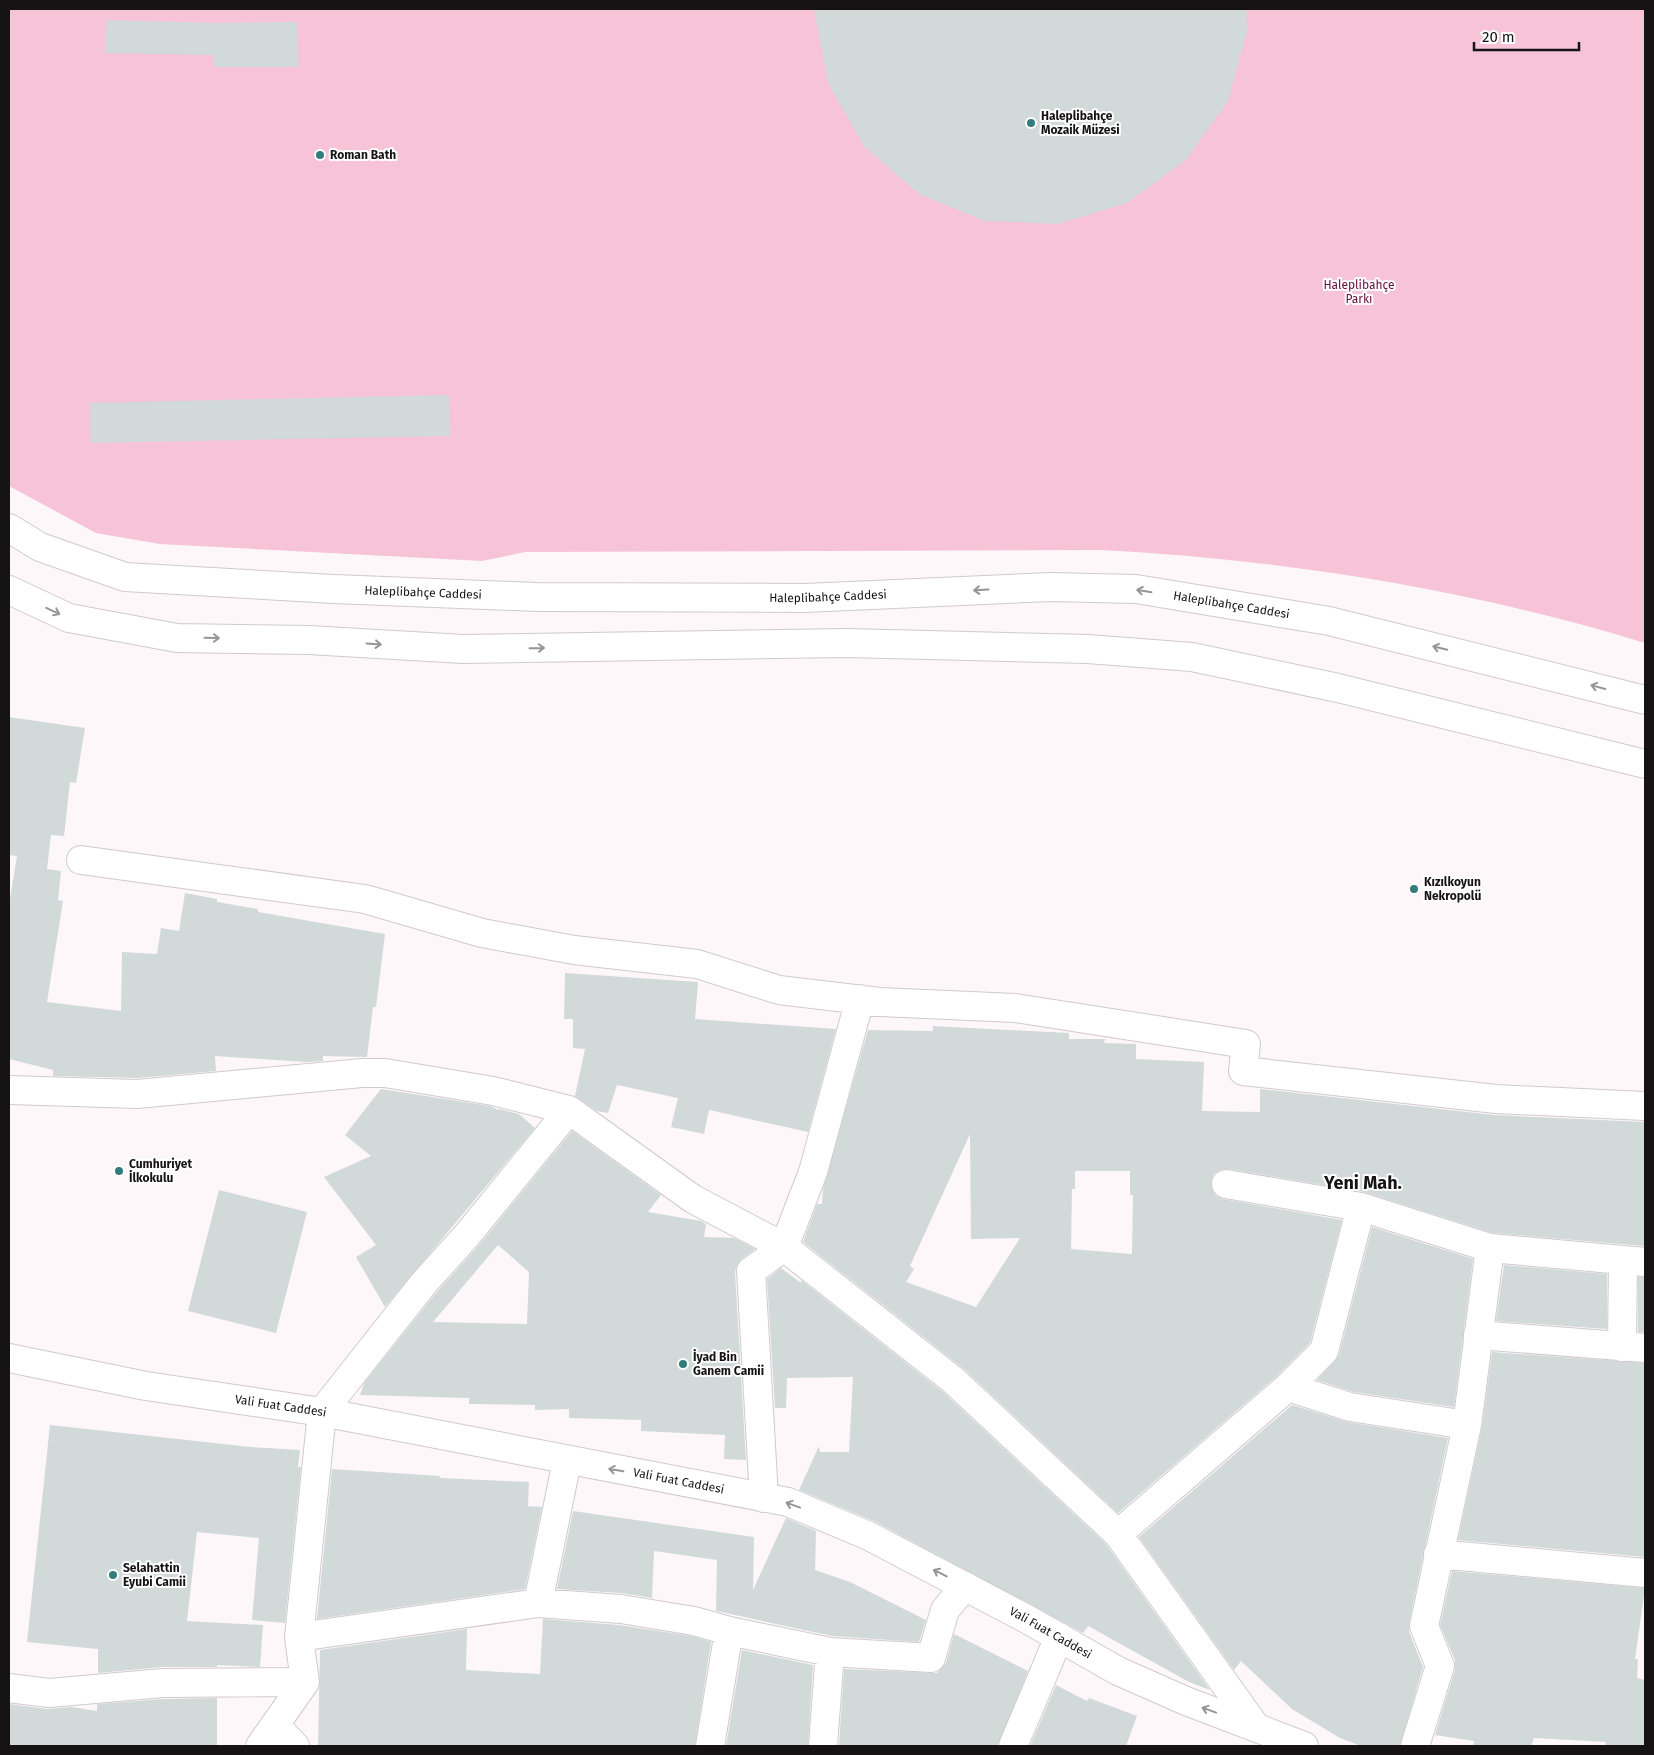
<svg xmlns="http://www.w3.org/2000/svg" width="1654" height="1755" font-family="'Fira Sans',sans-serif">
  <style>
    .green { fill: #f7c3d6 }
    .building { fill: #d2d9d9; fill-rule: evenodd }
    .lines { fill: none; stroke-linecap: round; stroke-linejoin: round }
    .minor-casing { stroke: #d0cacc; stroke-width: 30 }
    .secondary-casing { stroke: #d0cacc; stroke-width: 30 }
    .minor { stroke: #fff; stroke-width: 28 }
    .secondary { stroke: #fff; stroke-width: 28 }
    .oneway { stroke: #969595 }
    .poi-dot { fill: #327c7c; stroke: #fff; stroke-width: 2 }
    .labels { text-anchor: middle; stroke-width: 4; stroke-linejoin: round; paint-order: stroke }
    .poi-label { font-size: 12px; font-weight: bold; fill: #151314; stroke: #fff; text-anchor: start }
    .park-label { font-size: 12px; fill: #690d3e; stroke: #fff }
    .street-label { font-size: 12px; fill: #151314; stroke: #fff }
    .district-label { font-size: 18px; font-weight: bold; fill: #151314; stroke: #fff }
  </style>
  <rect width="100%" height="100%" fill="#fdf7f9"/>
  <path class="green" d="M9,9H1645V643C1473,590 1281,559 1101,550L525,552L482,561L160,544L96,533L9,486Z"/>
  <path class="building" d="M814,9H1246L1247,31L1228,101L1186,160L1127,203L1058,224L985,221L919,194L864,146L828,83Z
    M106,20L214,23L297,22L298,67H214V55L105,53Z
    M449,395L450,436L91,443L90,403Z
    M9,717L85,728L76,783L70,782L64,836L51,835L47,869L61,871L58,900L63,901L47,1002L121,1011L122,952L157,954L161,928L179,931L185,893L217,899V902L258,909V912L385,934L376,1007H373L367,1057L323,1056V1061L306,1062L215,1056L216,1071L137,1078L53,1076V1070L9,1059V905L17,856L9,855Z
    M565,973L698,982L695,1019L836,1029L808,1132L709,1110L704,1134L671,1127L678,1098L617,1085L608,1113L597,1111L575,1096L585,1049L573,1048V1019H564Z
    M933,1026L1069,1033V1039H1105L1104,1043L1136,1044V1059L1204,1062L1202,1111L1260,1112V1089L1494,1115L1645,1122V1246L1493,1233L1364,1192L1229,1169L1220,1170L1214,1174L1211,1182L1212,1190L1216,1196L1223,1199L1342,1220L1310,1343L1277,1376L1118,1513L964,1369L803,1242L817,1204H822L823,1189L868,1030L933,1031ZM970,1134L971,1239L1020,1238L976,1307L906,1282L914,1269L910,1266ZM1075,1171H1130V1195H1133L1132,1254L1071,1249L1072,1189H1075Z
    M381,1089L490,1106L498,1110L499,1109L519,1114L535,1128L385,1307L356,1257L376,1245L324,1177L371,1156L345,1135Z
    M572,1131L661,1195L648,1212L701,1221L706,1224L704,1237L734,1238L755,1249L741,1259L737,1265L735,1272L746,1460L724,1459L725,1435L641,1431V1420L569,1418V1409L535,1410V1405L469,1404V1398L360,1395L364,1383L435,1294L480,1244ZM498,1245L529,1272L527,1324L433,1322Z
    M219,1190L307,1212L276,1333L188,1311Z
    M1372,1227L1473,1259L1454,1407L1354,1392L1317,1380L1339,1355Z
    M1504,1265L1607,1274V1329L1496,1321Z
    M781,1268L801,1283V1280L943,1392L1106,1544L1210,1690L1189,1682L1088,1626L1083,1633L876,1522L799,1490L819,1446L820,1452H849L853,1377L787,1378L786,1408H775L767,1279Z
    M1638,1277H1645V1332H1638Z
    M1492,1352L1645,1363V1557L1458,1540L1482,1427Z
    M1292,1405L1347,1422L1448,1438L1409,1623V1632L1423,1667L1400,1746H1361L1340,1738L1292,1709L1241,1661L1234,1670L1139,1537Z
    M50,1425L251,1447L300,1450L298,1467H301L285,1623L252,1620L259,1538L197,1532L187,1621L263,1625L260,1667L217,1665V1667H162L98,1673V1649L27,1642Z
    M332,1469L440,1476V1478L529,1482L528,1506L542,1507L525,1589L317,1619Z
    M573,1511L754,1537L753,1590L786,1518L816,1531L815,1570L850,1582L926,1620L919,1642L832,1636L716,1611L717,1560L654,1551L652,1598L622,1593L557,1589Z
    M1452,1571L1645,1588L1635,1659H1638L1637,1678L1645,1680V1746H1605L1606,1742L1534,1738L1531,1746H1473L1474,1741L1435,1735L1455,1670V1660L1440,1625Z
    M543,1619L619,1625L691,1636L711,1642L695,1746H318L320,1650L467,1629L466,1670L540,1674Z
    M954,1634L1028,1671L998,1746H839L844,1669L937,1673L946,1663Z
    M742,1650L813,1665L808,1746H726Z
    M1056,1685L1087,1701L1089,1698L1137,1716L1126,1746H1030Z
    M217,1698V1746H9V1704L47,1709L71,1707L97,1711V1704L164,1699Z"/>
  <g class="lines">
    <defs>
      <path id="minor" d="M81,860L365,899L482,933L574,950L697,964L779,990L880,1002L1015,1008L1246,1044L1243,1071L1496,1099L1645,1106
        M9,1090L137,1094L362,1073H385L493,1091L569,1110L693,1199L784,1247L953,1380L1118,1534L1255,1726
        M1226,1184L1361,1207L1490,1248L1645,1262
        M1478,1335L1645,1348
        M1622,1347L1623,1261
        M1288,1387L1350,1407L1467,1425
        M764,1498L751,1271L784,1247L813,1172L860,999
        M1118,1534L1288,1387L1324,1351L1361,1207
        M1438,1554L1645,1573
        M538,1603L567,1461
        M299,1637L538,1603L621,1609L694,1621L729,1631L830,1652L931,1658L945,1610L965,1586
        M9,1688L49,1693L163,1683L305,1682L299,1637L322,1412L423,1284L468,1234L569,1110
        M276,1726L295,1746
        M260,1746L305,1682
        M710,1746L729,1631
        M823,1746L830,1652
        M1013,1746L1059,1637
        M1415,1746L1440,1666L1424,1626L1467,1425L1490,1248"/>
      <g id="secondary">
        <path id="s1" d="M9,528L40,547L125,577L334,589L537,597L805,598L1050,587L1136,589L1329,621L1645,700"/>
        <path d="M9,590L69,618L177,638L309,640L463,649L847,643L1088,649L1192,657L1338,688L1645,764"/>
        <path id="s2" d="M9,1358L146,1386L322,1412L788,1502L869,1536L1025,1618L1118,1671L1186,1701L1304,1746"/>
      </g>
    </defs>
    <use href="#minor" class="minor-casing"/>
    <use href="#secondary" class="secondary-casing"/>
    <use href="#minor" class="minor"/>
    <use href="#secondary" class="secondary"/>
  </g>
  <defs><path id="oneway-shaft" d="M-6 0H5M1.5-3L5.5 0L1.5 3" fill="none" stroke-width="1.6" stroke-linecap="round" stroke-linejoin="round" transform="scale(1.25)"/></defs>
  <g class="oneway">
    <use href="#oneway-shaft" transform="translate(981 590) rotate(177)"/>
    <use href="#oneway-shaft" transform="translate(1144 591) rotate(-171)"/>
    <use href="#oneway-shaft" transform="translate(53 611) rotate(25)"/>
    <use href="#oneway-shaft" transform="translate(212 638) rotate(1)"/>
    <use href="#oneway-shaft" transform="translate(374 644) rotate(4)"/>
    <use href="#oneway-shaft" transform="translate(537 648) rotate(-1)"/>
    <use href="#oneway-shaft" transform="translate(1440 648) rotate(-167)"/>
    <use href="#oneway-shaft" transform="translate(1598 687) rotate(-165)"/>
    <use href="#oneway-shaft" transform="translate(616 1470) rotate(-170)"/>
    <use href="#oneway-shaft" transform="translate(793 1505) rotate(-160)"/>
    <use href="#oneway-shaft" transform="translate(940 1573) rotate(-153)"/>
    <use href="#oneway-shaft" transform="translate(1209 1710) rotate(-160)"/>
  </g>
  <g class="poi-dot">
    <circle cx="1031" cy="123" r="5"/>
    <circle cx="320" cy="155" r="5"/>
    <circle cx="1414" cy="889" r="5"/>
    <circle cx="119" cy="1171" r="5"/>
    <circle cx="683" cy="1364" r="5"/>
    <circle cx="113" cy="1575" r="5"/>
  </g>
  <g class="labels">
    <g class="poi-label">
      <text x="1041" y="120">Haleplibahçe<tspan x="1041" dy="14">Mozaik Müzesi</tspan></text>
      <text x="330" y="159">Roman Bath</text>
      <text x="1424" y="886">Kızılkoyun<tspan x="1424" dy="14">Nekropolü</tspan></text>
      <text x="129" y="1168">Cumhuriyet<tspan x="129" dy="14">İlkokulu</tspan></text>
      <text x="693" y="1361">İyad Bin<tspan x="693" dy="14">Ganem Camii</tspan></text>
      <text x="123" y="1572">Selahattin<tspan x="123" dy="14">Eyubi Camii</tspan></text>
    </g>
    <g class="park-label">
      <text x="1359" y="289">Haleplibahçe<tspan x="1359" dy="14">Parkı</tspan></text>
    </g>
    <g class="street-label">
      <text dy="4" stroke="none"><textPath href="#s1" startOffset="425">Haleplibahçe Caddesi</textPath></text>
      <text dy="4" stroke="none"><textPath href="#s1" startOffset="830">Haleplibahçe Caddesi</textPath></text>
      <text dy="4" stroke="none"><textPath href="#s1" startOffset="1235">Haleplibahçe Caddesi</textPath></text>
      <text dy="4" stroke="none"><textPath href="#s2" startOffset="276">Vali Fuat Caddesi</textPath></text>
      <text dy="4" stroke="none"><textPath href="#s2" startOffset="681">Vali Fuat Caddesi</textPath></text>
      <text dy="4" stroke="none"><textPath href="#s2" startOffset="1086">Vali Fuat Caddesi</textPath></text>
    </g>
    <g class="district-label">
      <text x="1363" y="1189">Yeni Mah.</text>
    </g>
  </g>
  <rect width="1654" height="1755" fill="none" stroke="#151314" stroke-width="20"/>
  <path d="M1474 42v8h105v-8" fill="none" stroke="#151314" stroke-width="2.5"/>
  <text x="1482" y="42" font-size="15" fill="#151314" stroke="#ffffff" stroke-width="4" paint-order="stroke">20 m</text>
</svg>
